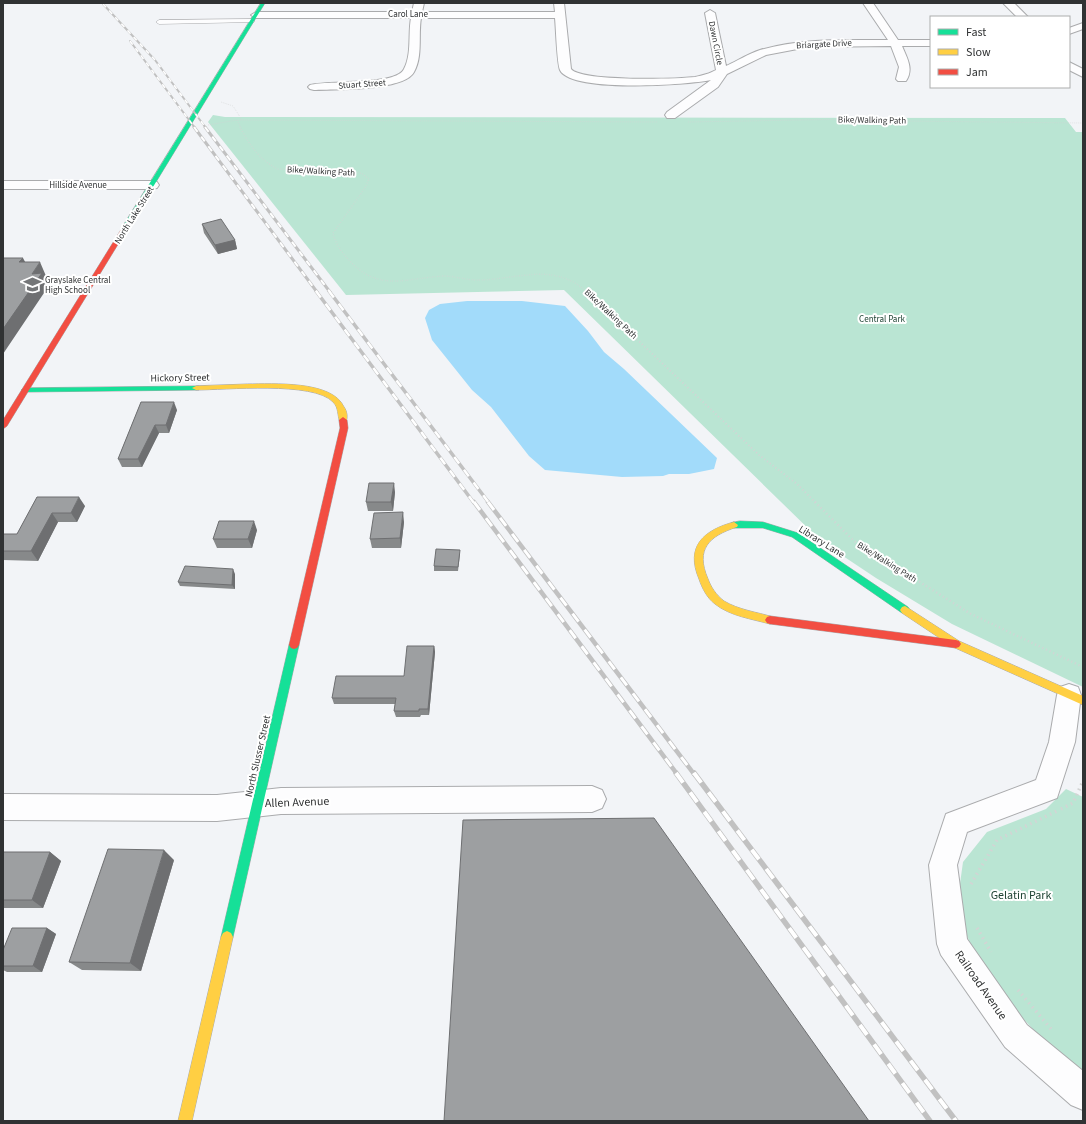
<svg xmlns="http://www.w3.org/2000/svg" width="1086" height="1124" font-family="'Source Sans 3',sans-serif">
  <style>
    .green { fill: #bae5d3 }
    .water { fill: #a2dbfa }
    .lines { fill: none; stroke-linecap: round; stroke-linejoin: round }
    .lane-casing { stroke: #aaabad; stroke-width: 1 }
    .street-casing { stroke: #aaabad; stroke-width: 2 }
    .fast-casing { stroke: #aaabad; stroke-width: 1 }
    .slow-casing { stroke: #aaabad; stroke-width: 1 }
    .jam-casing { stroke: #aaabad; stroke-width: 1 }
    .path-far4 { stroke: #d3d4d4; stroke-width: 1; stroke-dasharray: 0.5 1.5; stroke-linecap: butt }
    .path-far3 { stroke: #d3d4d4; stroke-width: 1.5; stroke-dasharray: 0.5 2; stroke-linecap: butt }
    .path-far2 { stroke: #d3d4d4; stroke-width: 2; stroke-dasharray: 1 2.5; stroke-linecap: butt }
    .path-far1 { stroke: #d3d4d4; stroke-width: 2.5; stroke-dasharray: 1 3; stroke-linecap: butt }
    .path { stroke: #d3d4d4; stroke-width: 3.5; stroke-dasharray: 1.5 4; stroke-linecap: butt }
    .lane { fill: #fdfdfe; fill-rule: evenodd }
    .street { fill: #fdfdfe; fill-rule: evenodd }
    .fast { fill: #16e098; fill-rule: evenodd }
    .slow { fill: #ffcf43; fill-rule: evenodd }
    .jam { fill: #f24e42; fill-rule: evenodd }
    .rail-far4-casing { stroke: #c1c1c1; stroke-width: 2 }
    .rail-far3-casing { stroke: #c1c1c1; stroke-width: 3 }
    .rail-far2-casing { stroke: #c1c1c1; stroke-width: 3.5 }
    .rail-far1-casing { stroke: #c1c1c1; stroke-width: 4.5 }
    .rail-casing { stroke: #c1c1c1; stroke-width: 5.5 }
    .rail-far4 { stroke: #fff; stroke-width: 1.5; stroke-dasharray: 4.5; stroke-linecap: butt }
    .rail-far3 { stroke: #fff; stroke-width: 2; stroke-dasharray: 6; stroke-linecap: butt }
    .rail-far2 { stroke: #fff; stroke-width: 2.5; stroke-dasharray: 8; stroke-linecap: butt }
    .rail-far1 { stroke: #fff; stroke-width: 3; stroke-dasharray: 10; stroke-linecap: butt }
    .rail { stroke: #fff; stroke-width: 4; stroke-dasharray: 12; stroke-linecap: butt }
    .wall { fill: #87898a }
    .shaded-wall { fill: #6e6f71 }
    .building { fill: #9d9fa1; stroke: #6e6f71 }
    .labels { text-anchor: middle; stroke-width: 4; stroke-linejoin: round; paint-order: stroke }
    .far-street-label { font-size: 9px; fill: #303233; stroke: #fff }
    .far-poi-label { font-size: 9px; fill: #303233; stroke: #fff; text-anchor: start }
    .far-park-label { font-size: 9px; fill: #1f4434; stroke: #fff }
    .street-label { font-size: 10px; fill: #303233; stroke: #fff }
    .near-street-label { font-size: 12px; fill: #303233; stroke: #fff }
    .near-park-label { font-size: 12px; fill: #1f4434; stroke: #fff }
  </style>
  <rect width="100%" height="100%" fill="#f2f4f7"/>
  <path class="green" d="M213,115L225,117L1065,118L1076,132H1083V687L952,624L876,578L822,542L564,290L346,295L208,122Z
    M1066,789L1083,797V1076L1060,1059L1019,1014L979,962L967,936L958,898L963,862L987,832L1046,809Z"/>
  <path class="water" d="M467,301H522L565,306L588,331L604,352L624,369L717,458L714,469L689,474H669L663,476L622,477L545,470L529,456L491,407L472,390L432,340L425,318L429,310L440,304Z"/>
  <g class="lines">
    <defs>
      <path id="lane" d="M252,19L254,20V22L159,24L156,22L159,20Z"/>
      <path id="street" d="M414,3H424L422,12H555L554,3H564L571,69C582,82 676,79 695,77C703,75 709,74 716,70L705,13L710,10L715,13L726,66C737,61 748,54 760,50C801,38 845,40 888,40L863,3H873L898,40H931V46H902C907,58 914,69 906,81H898L896,79L899,67L891,46L808,47L766,55L727,74L718,87L675,118H667L665,115L667,112L711,80C687,85 571,93 560,70C557,63 556,28 555,18H421C418,35 423,56 414,72C404,91 335,89 314,90L310,89L308,87L310,85C329,80 396,86 404,69C412,54 408,34 411,18H256L251,15L256,12H412Z
        M1003,3H1014L1028,17H1017Z
        M1083,23V29L1069,34V28Z
        M1069,62L1083,69V77L1069,70Z
        M3,181H152L157,182L159,185L157,188L152,189H3Z
        M1069,684L1078,687L1081,695L1075,742L1057,798L967,832L957,865L967,939L1027,1025L1083,1071V1110L1071,1105L1005,1047L941,955L937,944L929,865L946,814L1036,780L1049,742L1057,695L1060,687Z
        M592,786L602,790L606,799L602,808L592,812L281,814L217,821L3,820V794L217,795L281,788Z"/>
      <path id="fast" d="M261,3H265L128,228L123,229L122,228Z
        M196,386H199V390L25,392L21,390L25,388Z
        M740,521L763,522L798,533L908,607L910,610L908,613H902L792,537L763,528H734L730,525L731,523Z
        M294,641L297,642L299,645L233,937L231,941L227,943L223,941L221,937L289,645L291,642Z"/>
      <path id="slow" d="M248,384C272,384 332,380 344,407C347,411 348,417 346,422H340C337,415 339,408 333,402C314,381 224,390 196,390L192,388L196,386Z
        M734,522L738,525L737,527C709,536 695,549 708,579C711,587 716,595 724,601C739,610 757,612 773,617L775,620L773,623L770,624C752,619 730,616 715,604C707,598 702,588 699,579C685,546 704,530 734,522Z
        M905,606L959,641L1083,696V705L953,647L902,613L900,610L902,607Z
        M227,931L231,933L233,937L192,1121H178L221,937L223,933Z"/>
      <path id="jam" d="M125,226L128,228L7,426L3,429V420L122,228Z
        M343,417L347,420L348,428L299,645L297,648L294,649L291,648L289,645L340,428L339,420Z
        M770,616L956,640L959,641L961,644L959,647L956,648L770,624L767,623L765,620L767,617Z"/>
    </defs>
    <use href="#lane" class="lane-casing"/>
    <use href="#street" class="street-casing"/>
    <use href="#fast" class="fast-casing"/>
    <use href="#slow" class="slow-casing"/>
    <use href="#jam" class="jam-casing"/>
    <path class="path-far4" d="M221,102L233,106L242,120
      M688,122L857,119L902,121L1083,123
      M208,125L237,120
      M241,128L237,120L657,122"/>
    <path class="path-far3" d="M240,127C249,144 260,161 278,169L356,172L363,174L369,179L365,188L333,233C335,243 341,251 348,259C378,293 405,278 444,276C455,276 466,280 477,280C517,280 553,261 587,292"/>
    <path class="path-far2" d="M586,291L759,455L797,484L816,503"/>
    <path class="path-far1" d="M815,502L854,541L971,614L1083,667"/>
    <path class="path" d="M1061,809L1073,803L1083,781
      M971,884L997,840L1057,811
      M977,928L991,952
      M1018,990L1051,1029"/>
    <use href="#lane" class="lane"/>
    <use href="#street" class="street"/>
    <use href="#fast" class="fast"/>
    <use href="#slow" class="slow"/>
    <use href="#jam" class="jam"/>
    <defs>
      <path id="rail-far4" d="M103,4L155,60L206,128
        M130,41L195,128"/>
      <path id="rail-far3" d="M194,127L317,292
        M205,127L330,292"/>
      <path id="rail-far2" d="M316,291L474,503
        M329,291L489,503"/>
      <path id="rail-far1" d="M474,502L677,774
        M488,502L694,774"/>
      <path id="rail" d="M676,773L930,1121
        M694,773L956,1121"/>
    </defs>
    <use href="#rail-far4" class="rail-far4-casing"/>
    <use href="#rail-far3" class="rail-far3-casing"/>
    <use href="#rail-far2" class="rail-far2-casing"/>
    <use href="#rail-far1" class="rail-far1-casing"/>
    <use href="#rail" class="rail-casing"/>
    <use href="#rail-far4" class="rail-far4"/>
    <use href="#rail-far3" class="rail-far3"/>
    <use href="#rail-far2" class="rail-far2"/>
    <use href="#rail-far1" class="rail-far1"/>
    <use href="#rail" class="rail"/>
  </g>
  <path class="wall" d="M202,224L235,240L237,249L218,254L204,233Z
    M141,402L177,410L169,433H159L142,467H122L118,459Z
    M395,492L393,511H368L366,502Z
    M37,497L85,506L77,522H58L38,561L3,560V534H17Z
    M404,522L401,548H372L370,539Z
    M257,530L252,548H217L213,539Z
    M460,554L458,571H434V566Z
    M235,574V589L180,586L178,582Z
    M434,646L435,652L429,715H421L420,717H396L394,711L395,704H334L332,698L404,676Z
    M3,852H50L61,861L43,908H3Z
    M174,860L141,971L82,970L69,962Z
    M47,928L56,934L42,972H7L3,970V950Z"/>
  <path class="shaded-wall" d="M235,240L237,249L218,254L215,245Z
    M23,258L30,271L19,262Z
    M40,262L46,276L44,279L48,287L3,354V329L32,274Z
    M174,402L177,410L169,433L166,425Z
    M155,425L159,433L142,467L138,459Z
    M394,483L395,492L393,511L391,502Z
    M79,497L85,506L77,522L71,513Z
    M403,512L404,522L401,548L400,538Z
    M52,513L58,522L38,561L31,551Z
    M254,521L257,530L252,548L248,539Z
    M233,569L235,574V589L232,585Z
    M434,646L435,652L429,715L428,709Z
    M164,850L174,860L141,971L130,963Z
    M50,852L61,861L43,908L32,900Z
    M47,928L56,934L42,972L33,966Z"/>
  <path class="building" d="M221,219L235,240L215,245L202,224Z
    M3,258H23L19,262H40L32,274L42,273L3,329Z
    M141,402H174L166,425H155L138,459H118Z
    M369,483H394L391,502H366Z
    M37,497H79L71,513H52L31,551H3V534H17Z
    M403,512L400,538L370,539L374,513Z
    M219,521H254L248,539H213Z
    M436,549L460,550L458,567L434,566Z
    M185,566L233,569L232,585L178,582Z
    M407,646H434L428,709H419V711H394L396,698H332L336,676H404Z
    M654,818L869,1121H444L463,820Z
    M108,849L164,850L130,963L69,962Z
    M3,852H50L32,900H3Z
    M12,928H47L33,966H3V950Z"/>
  <defs>
    <symbol id="school-bare" viewBox="-9 -9 18 18"><path d="M0-5L7-2L0 1L-7-2ZM-4 1L0 2.5L4 1V4Q0 6-4 4Z" fill="#747678" stroke="#fff" stroke-width="2.5" paint-order="stroke"/></symbol>
  </defs>
  <g fill-rule="evenodd">
    <use href="#school-bare" x="20" y="272" width="25" height="25"/>
  </g>
  <g class="labels">
    <g class="far-street-label">
      <text x="408" y="17">Carol Lane</text>
      <text transform="translate(716 43) rotate(79)" y="3">Dawn Circle</text>
      <text transform="translate(824 44) rotate(-3)" y="3">Briargate Drive</text>
      <text transform="translate(362 84) rotate(-4)" y="3">Stuart Street</text>
      <text transform="translate(872 120) rotate(1)" y="3">Bike/Walking Path</text>
      <text transform="translate(321 171) rotate(3)" y="3">Bike/Walking Path</text>
      <text x="78" y="188">Hillside Avenue</text>
      <text transform="translate(134 215) rotate(-58)" y="3">North Lake Street</text>
      <text transform="translate(611 314) rotate(43)" y="3">Bike/Walking Path</text>
      <text transform="translate(887 562) rotate(32)" y="3">Bike/Walking Path</text>
    </g>
    <g class="far-poi-label">
      <text x="45" y="283">Grayslake Central<tspan x="45" dy="10">High School</tspan></text>
    </g>
    <g class="far-park-label">
      <text x="882" y="322">Central Park</text>
    </g>
    <g class="street-label">
      <text transform="translate(180 377) rotate(-1)" y="4">Hickory Street</text>
      <text transform="translate(822 541) rotate(32)" y="4">Library Lane</text>
      <text transform="translate(257 756) rotate(-77)" y="4">North Slusser Street</text>
    </g>
    <g class="near-street-label">
      <text transform="translate(297 802) rotate(-2)" y="4">Allen Avenue</text>
      <text transform="translate(981 985) rotate(55)" y="4">Railroad Avenue</text>
    </g>
    <g class="near-park-label">
      <text x="1021" y="899">Gelatin Park</text>
    </g>
  </g>
  <rect width="1086" height="1124" fill="none" stroke="#303233" stroke-width="8"/>
  <rect x="930" y="16" width="140" height="72" fill="#ffffff" stroke="#acadad"/>
  <rect x="938" y="29" width="20" height="6" fill="#16e098" stroke="#acadad"/>
  <text x="966" y="36" font-size="12" fill="#303233">Fast</text>
  <rect x="938" y="49" width="20" height="6" fill="#ffcf43" stroke="#acadad"/>
  <text x="966" y="56" font-size="12" fill="#303233">Slow</text>
  <rect x="938" y="69" width="20" height="6" fill="#f24e42" stroke="#acadad"/>
  <text x="966" y="76" font-size="12" fill="#303233">Jam</text>
</svg>
